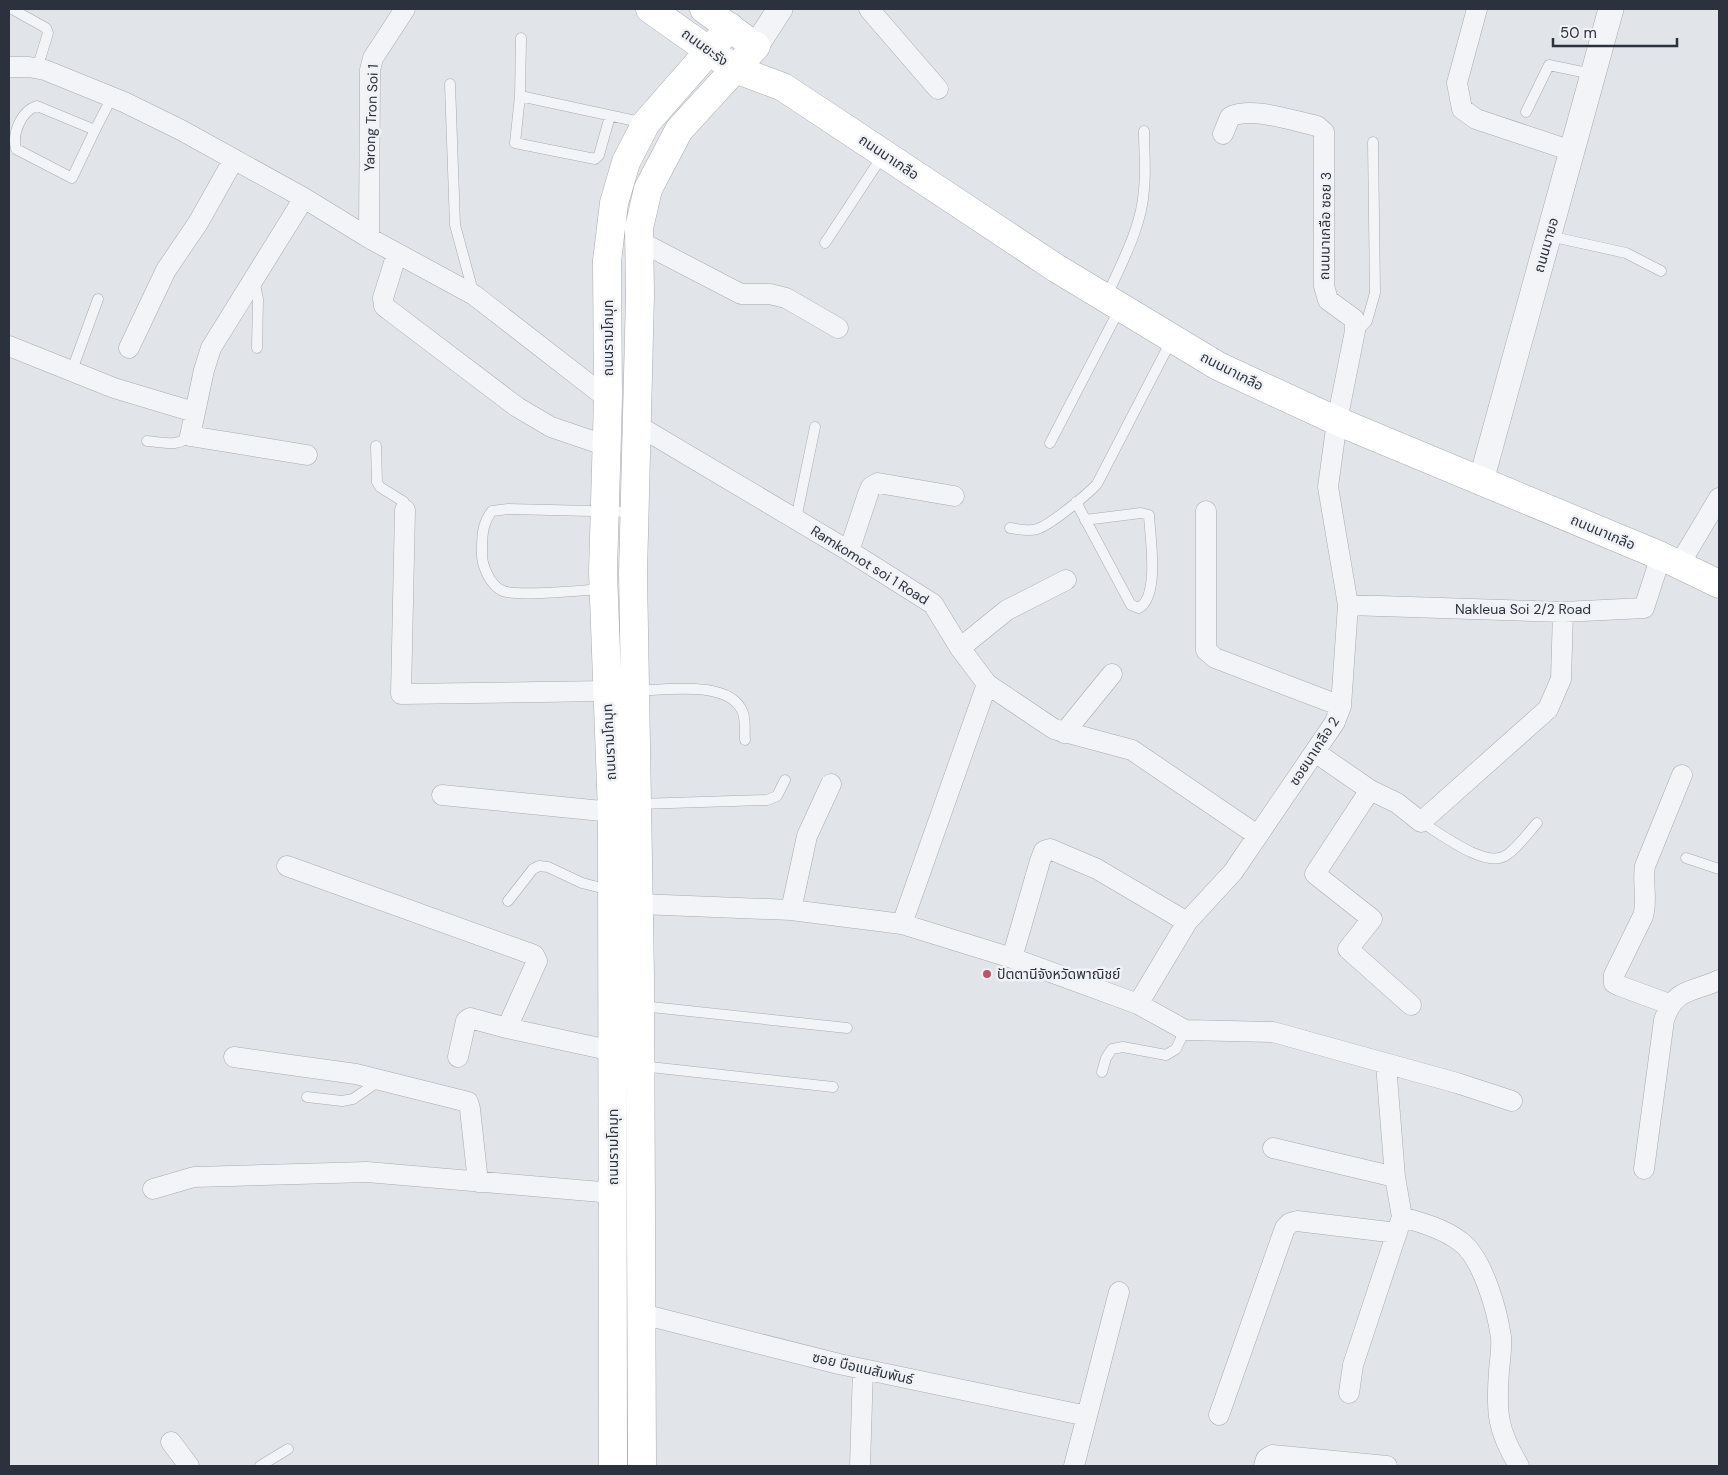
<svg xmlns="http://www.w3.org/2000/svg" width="1728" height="1475" font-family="'DM Sans','Noto Sans Thai',sans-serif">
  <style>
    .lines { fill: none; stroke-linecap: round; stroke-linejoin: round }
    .service-casing { stroke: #a7abb2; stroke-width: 11 }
    .minor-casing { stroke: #a7abb2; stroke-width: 21 }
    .tertiary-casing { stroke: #a7abb2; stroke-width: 26 }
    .secondary-casing { stroke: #a7abb2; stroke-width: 29 }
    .service { stroke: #f3f4f7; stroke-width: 10 }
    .minor { stroke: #f3f4f7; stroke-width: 20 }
    .tertiary { stroke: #f3f4f7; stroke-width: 25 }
    .secondary { stroke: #fff; stroke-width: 28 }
    .poi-dot { fill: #c05268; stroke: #f0f2f6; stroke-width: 2 }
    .labels { text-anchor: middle; stroke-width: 5; stroke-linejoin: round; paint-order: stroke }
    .street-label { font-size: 14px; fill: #2b323e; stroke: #f0f2f6 }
    .poi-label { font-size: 14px; fill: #2b323e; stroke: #f0f2f6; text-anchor: start }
  </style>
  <rect width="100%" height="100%" fill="#e1e4e8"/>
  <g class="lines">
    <defs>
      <path id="service" d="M12,9L46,28L48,33L37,69
        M521,38L520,96L515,143L595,159L599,155L610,116
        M450,84L455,225L474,295
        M520,96L645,123
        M1526,112L1549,65L1592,74
        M95,130L72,178L16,149C12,133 21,111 37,106L95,130L112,97
        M1549,236L1626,253L1661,271
        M825,243L883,155
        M254,280L258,299L257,348
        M1106,298C1121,264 1142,227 1144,189C1146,170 1144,150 1144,131
        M1356,333L1367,321L1375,293L1373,142
        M72,370L98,299
        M147,441C163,442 178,448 190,435
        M1050,443L1120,308
        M376,446L377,482L380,487L404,502L405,510
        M1076,502L1131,605L1139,608C1160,596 1150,537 1149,515L1141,513L1085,520
        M796,519L815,427
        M1010,528C1018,529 1028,532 1037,529C1049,526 1088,494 1097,484L1172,339
        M604,589C583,590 519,597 503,591C490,586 481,564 482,552C482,536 482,524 492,511L508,509L634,512
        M636,691C664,690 731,679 743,713C746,721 744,732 745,740
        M639,804L767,800L777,796L785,780
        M1421,822C1440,833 1484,868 1505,856C1515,851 1529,832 1537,823
        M1686,858L1719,869
        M508,901L533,869L539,866L548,867L582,883L610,890
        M642,1006L847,1028
        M641,1066L833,1087
        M1102,1072L1106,1058L1112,1049L1123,1047L1166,1055L1176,1049L1185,1030
        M307,1097L342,1101L353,1099L379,1081
        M260,1466L288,1449"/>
      <path id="minor" d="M869,9L938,89
        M1477,9L1457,83L1462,109L1476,119L1572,151
        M9,67H29L45,70L124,102L181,130L304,198L369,238L474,295L608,399
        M304,198L211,348L204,370L190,436L307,455
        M369,238L370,70L373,58L405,9
        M639,241L741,294H770L786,298L838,328
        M397,253L383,298L384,306L389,310L517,407L551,427L607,446
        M9,346L114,388L194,412
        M129,348L166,270L198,223L234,159
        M637,425L849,551L933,604L960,648L987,684L1054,729L1132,750L1257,835
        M405,510L401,694L606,691
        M1206,511V650L1215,658L1341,706
        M849,551L868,494L871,487L878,483L954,496
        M1679,565L1719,498
        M1348,605L1563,612L1644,608L1661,556
        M960,648L1007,610L1066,580
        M1064,733L1112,674
        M1315,752L1370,790L1397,803L1421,822L1548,709L1561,679L1563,612
        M1370,790L1315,874L1372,919L1348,949L1411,1005
        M442,795L612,812
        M287,866L534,955L537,961L507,1028L613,1051
        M639,904L791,910L902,924L1012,958L1138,1004L1185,1030L1273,1032L1457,1083L1512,1101
        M791,910L807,836L831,784
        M902,924L987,684
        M1012,958L1040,861L1044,851L1050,849L1097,869L1187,922
        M1138,1004L1187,922L1233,872L1335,722L1341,706L1348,605L1328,487L1337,421L1355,331L1354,319L1328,300L1324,286V132L1317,126C1294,121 1251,106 1230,117L1223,134
        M1669,1004L1620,986L1614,983V975L1643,916C1648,900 1642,882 1645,866L1682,775
        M234,1057L356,1074L468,1102L470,1109L478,1182
        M458,1057L466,1021L470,1018L507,1028
        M1273,1148L1395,1177
        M1644,1169L1664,1020C1675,987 1692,993 1719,980
        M153,1189L194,1177L367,1172L613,1193
        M1402,1217C1423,1223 1444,1229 1461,1242C1483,1259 1497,1310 1501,1337C1502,1347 1500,1360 1499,1371C1496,1412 1497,1430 1519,1466
        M642,1314L839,1364L1087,1416
        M1349,1393L1353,1365L1402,1217L1395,1177L1386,1064
        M1219,1415L1285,1228L1290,1223L1297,1221L1397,1233
        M171,1442L189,1466
        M860,1466L863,1369
        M1074,1466L1119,1292
        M1264,1466L1266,1459L1272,1455L1387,1466"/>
      <path id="tertiary" d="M756,46L780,9
        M1481,481L1611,9"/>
      <path id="secondary" d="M650,9L735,69L783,87L1056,268L1218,366L1337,421L1661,556L1719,584
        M704,9L744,38
        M613,1466L612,812L603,572L608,399L607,261L614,203L626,162L646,123L730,27
        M642,1466L640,977L633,573L640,295L639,228L648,189L679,130L756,46"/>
    </defs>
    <use href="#service" class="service-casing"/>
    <use href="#minor" class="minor-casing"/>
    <use href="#tertiary" class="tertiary-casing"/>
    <use href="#secondary" class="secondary-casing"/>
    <use href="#service" class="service"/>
    <use href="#minor" class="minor"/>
    <use href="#tertiary" class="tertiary"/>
    <use href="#secondary" class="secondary"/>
  </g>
  <circle class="poi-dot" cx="987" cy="974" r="5"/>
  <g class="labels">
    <g class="street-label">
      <text transform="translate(705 47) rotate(36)" y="5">ถนนยะรัง</text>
      <text transform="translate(371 118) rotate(-88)" y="5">Yarong Tron Soi 1</text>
      <text transform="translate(889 157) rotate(34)" y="5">ถนนนาเกลือ</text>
      <text transform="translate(1325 226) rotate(-89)" y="5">ถนนนาเกลือ ซอย 3</text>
      <text transform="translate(1546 245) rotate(-74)" y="5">ถนนมายอ</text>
      <text transform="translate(608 338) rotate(-90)" y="5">ถนนรามโกมุท</text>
      <text transform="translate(1232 371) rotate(27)" y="5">ถนนนาเกลือ</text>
      <text transform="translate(1603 532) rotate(23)" y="5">ถนนนาเกลือ</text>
      <text transform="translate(870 565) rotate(32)" y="5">Ramkomot soi 1 Road</text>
      <text x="1523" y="614">Nakleua Soi 2/2 Road</text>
      <text transform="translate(609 742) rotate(-93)" y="5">ถนนรามโกมุท</text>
      <text transform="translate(1314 751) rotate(-57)" y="5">ซอยนาเกลือ 2</text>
      <text transform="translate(613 1147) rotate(-90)" y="5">ถนนรามโกมุท</text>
      <text transform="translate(863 1368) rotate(13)" y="5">ซอย บือแนสัมพันธ์</text>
    </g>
    <g class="poi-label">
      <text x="997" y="979">ปัตตานีจังหวัดพาณิชย์</text>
    </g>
  </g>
  <rect width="1728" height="1475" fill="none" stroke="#2b323e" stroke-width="20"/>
  <path d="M1553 38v8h124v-8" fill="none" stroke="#2b323e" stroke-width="2.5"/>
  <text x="1560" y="38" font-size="15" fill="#2b323e" stroke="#f0f2f6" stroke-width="4" paint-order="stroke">50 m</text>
</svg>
